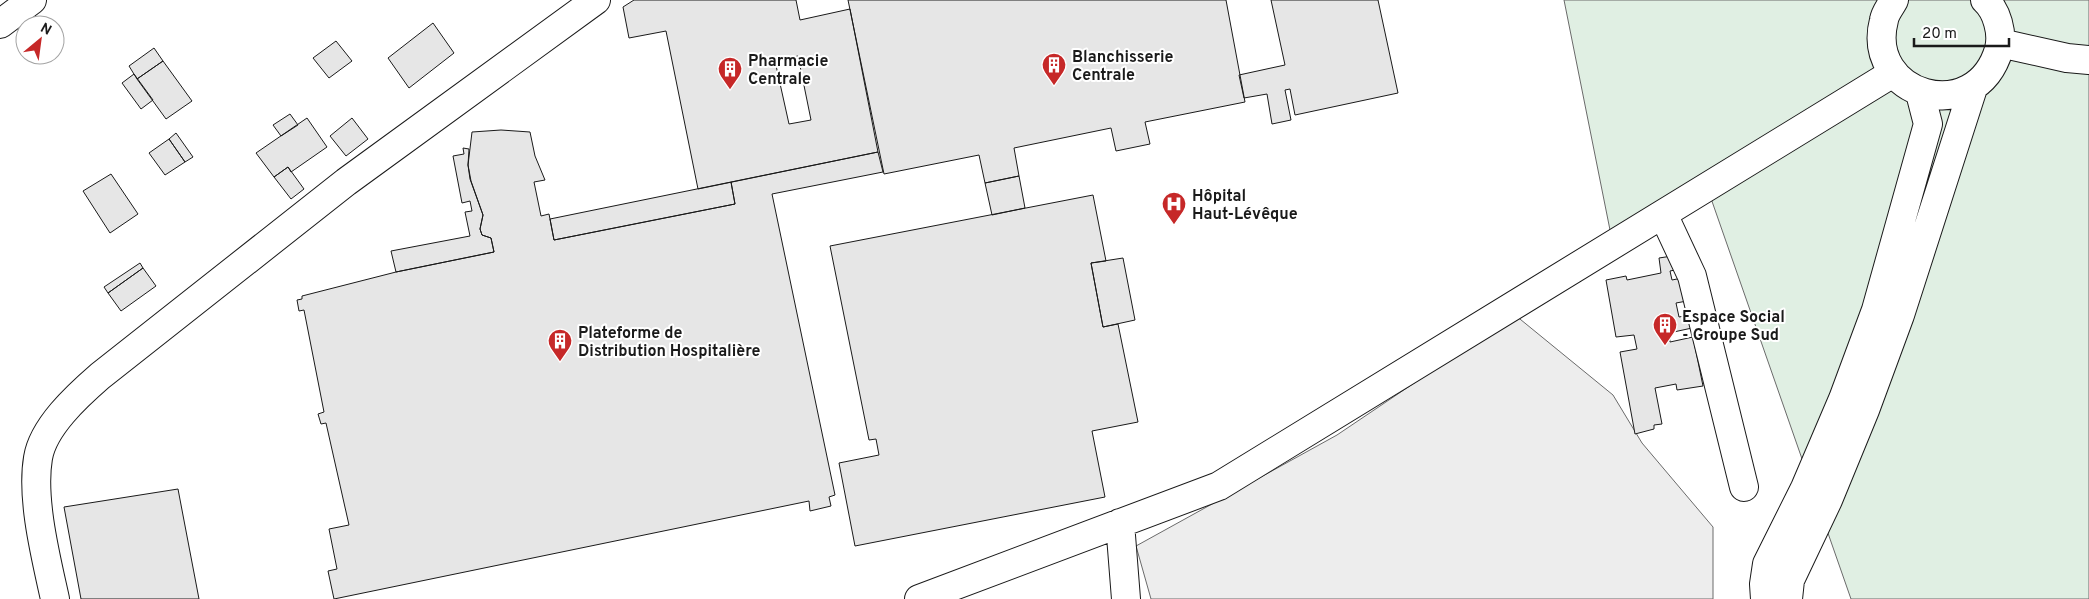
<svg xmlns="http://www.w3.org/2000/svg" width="2089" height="599" font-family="Overpass,sans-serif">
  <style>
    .green { fill: #e0efe3; stroke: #6a6a6a }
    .parking { fill: #ededed; stroke: #6a6a6a }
    .building { fill: #e6e6e6; stroke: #1a1a1a; fill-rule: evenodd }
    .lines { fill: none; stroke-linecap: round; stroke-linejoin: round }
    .minor-casing { stroke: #1a1a1a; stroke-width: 30 }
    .minor { stroke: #fff; stroke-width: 28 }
    .labels { text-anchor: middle; stroke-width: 4; stroke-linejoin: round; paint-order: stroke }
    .poi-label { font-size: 16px; font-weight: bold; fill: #1a1a1a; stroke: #fff; text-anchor: start }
  </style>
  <rect width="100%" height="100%" fill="#fff"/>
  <path class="green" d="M1564,0H2089V599H1851L1707,187L1613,245Z"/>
  <path class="parking" d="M1515,315L1613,395L1642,443L1713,527V599H1151L1136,546L1337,435Z"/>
  <path class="building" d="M634,0H796L800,20L850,9L878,152L698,189L666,31L629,38L623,7ZM798,56L811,120L789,124L775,61Z
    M848,0H1226L1245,102L1145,122L1150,144L1116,151L1111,128L1014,148L1019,176L985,183L979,155L884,174Z
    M1271,0H1378L1398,93L1295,115L1290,89L1285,90L1291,120L1272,124L1267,94L1244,98L1239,75L1285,65Z
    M433,23L454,53L409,88L388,58Z
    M336,41L352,61L329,78L313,58Z
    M154,48L163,61L137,79L129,66Z
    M163,61L192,101L166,119L137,79Z
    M134,74L153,100L141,109L122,83Z
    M290,114L298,125L281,136L273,125Z
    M307,118L327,147L291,172L288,167L274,177L256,153Z
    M352,118L368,139L346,156L330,136Z
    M501,130L530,132L535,156L545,180L534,182L541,216L549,214L554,240L735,204L731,182L878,152L883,172L772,194L835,495L829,497L831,506L810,511L809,501L334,599L328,571L337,569L329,529L349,525L326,423L321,424L318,414L324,412L304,310L299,311L297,300L302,299V296L396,272L494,252L491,238L482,235L480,229L483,215L471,181L468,165L472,132Z
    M176,133L193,157L185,162L169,139Z
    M169,139L185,162L165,175L149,153Z
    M463,148L469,149L468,165L470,179L483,215L480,229L482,235L491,238L494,252L396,272L391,251L470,236L465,212L472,211L470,201L462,203L453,156L464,154Z
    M288,167L304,189L291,199L274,177Z
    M111,174L138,214L110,233L83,191Z
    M1019,176L1025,208L992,215L985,183Z
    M731,182L735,204L554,240L550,219Z
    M1093,195L1106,261L1091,263L1103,327L1118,324L1138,422L1092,431L1105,497L855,546L839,463L879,455L876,439L869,440L830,246Z
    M1672,256L1675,270L1670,271L1672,280L1682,278L1687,301L1676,303L1679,317L1690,315L1692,328L1669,333L1670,342L1693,337L1703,386L1677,390L1676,384L1655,388L1662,424L1654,425V429L1635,434L1620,352L1637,349L1634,335L1616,337L1606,280L1626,276L1627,280L1661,273L1659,258Z
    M1123,258L1135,320L1103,327L1091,263Z
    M140,263L143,268L108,293L104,287Z
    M143,268L156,286L121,311L108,293Z
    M178,489L199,599H81L64,507Z"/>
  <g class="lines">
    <defs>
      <path id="minor" d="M1894,0C1891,6 1885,13 1884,20C1864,96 1976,129 1999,49C2003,33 1997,11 1985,0
        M0,24L32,0
        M2000,43L2067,58L2089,60
        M1663,214L1692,276L1744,487
        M1120,523L1126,599
        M55,599C46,558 31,499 38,458C43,427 77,396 100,376L346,182L596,0
        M919,599L1219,486L1893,73
        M1765,599L1764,584L1767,564L1805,488L1843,399L1876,310L1928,124L1920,93
        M1788,599L1790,580L1828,500L1865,410L1900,315L1973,88"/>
    </defs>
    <use href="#minor" class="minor-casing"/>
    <use href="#minor" class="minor"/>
  </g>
  <defs>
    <symbol id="building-pin" viewBox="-11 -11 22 30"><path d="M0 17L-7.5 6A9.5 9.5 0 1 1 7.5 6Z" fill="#c62828" stroke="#fff"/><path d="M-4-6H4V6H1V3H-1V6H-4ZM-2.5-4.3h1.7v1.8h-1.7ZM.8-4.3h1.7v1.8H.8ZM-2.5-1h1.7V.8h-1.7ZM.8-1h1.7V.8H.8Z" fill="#fff"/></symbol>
    <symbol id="hospital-pin" viewBox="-11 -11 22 30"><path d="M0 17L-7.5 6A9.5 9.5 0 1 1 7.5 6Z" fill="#c62828" stroke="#fff"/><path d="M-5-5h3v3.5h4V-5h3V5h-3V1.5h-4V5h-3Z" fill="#fff"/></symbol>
  </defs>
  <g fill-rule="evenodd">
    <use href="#building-pin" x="1040" y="51" width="28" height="38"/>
    <use href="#building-pin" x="716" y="55" width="28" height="38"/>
    <use href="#hospital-pin" x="1160" y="190" width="28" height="38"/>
    <use href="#building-pin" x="1651" y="311" width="28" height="38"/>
    <use href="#building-pin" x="546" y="327" width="28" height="38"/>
  </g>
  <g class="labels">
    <g class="poi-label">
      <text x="1072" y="62">Blanchisserie<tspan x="1072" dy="18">Centrale</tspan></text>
      <text x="748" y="66">Pharmacie<tspan x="748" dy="18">Centrale</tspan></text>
      <text x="1192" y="201">Hôpital<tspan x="1192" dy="18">Haut-Lévêque</tspan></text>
      <text x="1682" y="322">Espace Social<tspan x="1682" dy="18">- Groupe Sud</tspan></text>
      <text x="578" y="338">Plateforme de<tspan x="578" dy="18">Distribution Hospitalière</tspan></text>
    </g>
  </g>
  <g transform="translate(40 40) rotate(29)"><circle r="24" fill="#ffffff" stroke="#a3a3a3"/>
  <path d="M0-4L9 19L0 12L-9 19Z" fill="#c62828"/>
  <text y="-8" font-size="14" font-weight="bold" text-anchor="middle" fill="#1a1a1a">N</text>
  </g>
  <path d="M1914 38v8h95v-8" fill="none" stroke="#1a1a1a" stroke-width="2.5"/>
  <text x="1922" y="38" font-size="15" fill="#1a1a1a" stroke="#ffffff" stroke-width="4" paint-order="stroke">20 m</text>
</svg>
